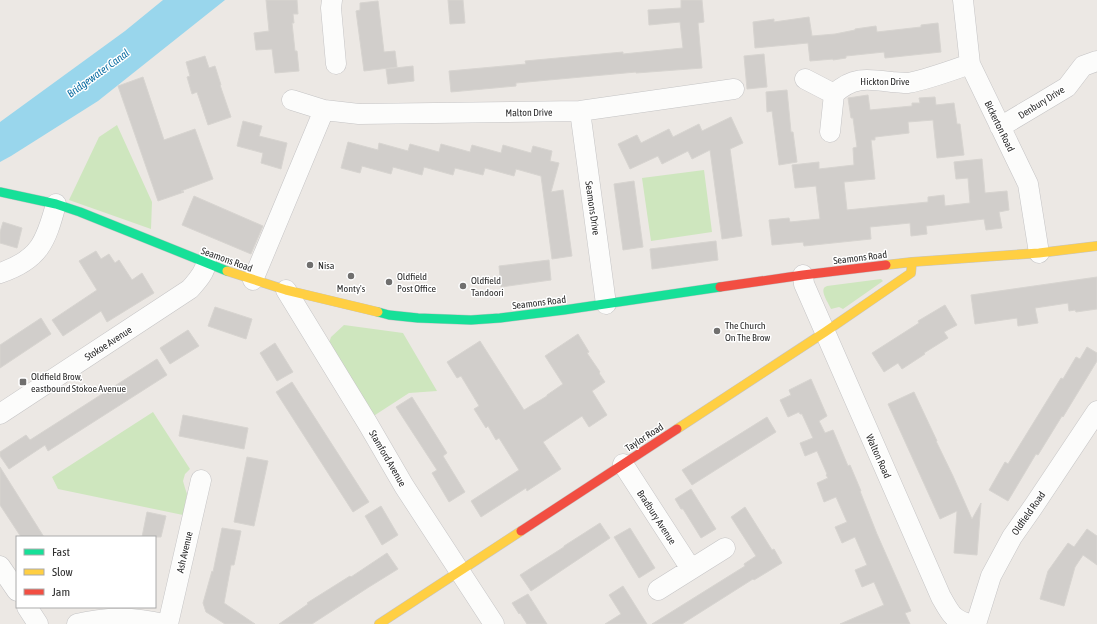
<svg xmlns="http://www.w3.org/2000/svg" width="1097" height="624" font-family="'Asap Condensed',sans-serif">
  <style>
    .green { fill: #cee6be }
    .water { fill: #99d6ec }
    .building { fill: #d1cecb; stroke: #d7d4d0 }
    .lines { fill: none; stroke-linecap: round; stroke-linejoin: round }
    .street-casing { stroke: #c5c4c5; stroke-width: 21 }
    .fast-casing { stroke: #c5c4c5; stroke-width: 10 }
    .slow-casing { stroke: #c5c4c5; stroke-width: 10 }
    .jam-casing { stroke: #c5c4c5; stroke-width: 10 }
    .street { stroke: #fcfcfb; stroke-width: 20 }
    .fast { stroke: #16e098; stroke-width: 9 }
    .slow { stroke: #ffcf43; stroke-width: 9 }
    .jam { stroke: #f24e42; stroke-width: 9 }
    .poi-dot { fill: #706f6e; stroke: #fff; stroke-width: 1.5 }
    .labels { text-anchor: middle; stroke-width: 3; stroke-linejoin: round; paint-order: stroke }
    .street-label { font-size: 10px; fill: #2e2e2e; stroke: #fff }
    .poi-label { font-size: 10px; fill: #2e2e2e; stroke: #fff; text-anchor: start }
    .water-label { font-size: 11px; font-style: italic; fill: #0d6fa3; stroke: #fff }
  </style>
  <rect width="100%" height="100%" fill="#ece8e4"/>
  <path class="green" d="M117,125L152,202L151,229L69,200L99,137Z
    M704,170L712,232L651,241L642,178Z
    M881,279L883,281L843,309L839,307L831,309C829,304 821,293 824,288C824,287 826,287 827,286Z
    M344,325L403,333L437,391L409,393L372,417L329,343L331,337Z
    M153,412L190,469L185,474L183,481L185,488L187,494L183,515L58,489L52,477Z"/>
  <path class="water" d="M163,0H225L98,101L11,156L0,162V122L125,31Z"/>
  <path class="building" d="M266,0H297L298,14H293L294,23H292L295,51H297L299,71L275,73L272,49L256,50L254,33L269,31Z
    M448,0H463L465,23L450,24Z
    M681,0H702L704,22L698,23L702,68L636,73V72L516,83V86L451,92L449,71L526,64L525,61L623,52V54L683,48L680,22L649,25L648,10L681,8Z
    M378,1L384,52L395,51L397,67L364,71L356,11L360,10V3Z
    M809,17L812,36L835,34L855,30V29L876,26L877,32L921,27V25L938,23L941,52L885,58L884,52L846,56V58L833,60V59L810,61L808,43L755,48L753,22L774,19V22Z
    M764,54L767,87L747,89L744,56Z
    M205,56L209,68L215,66L221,85H220L231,117L208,125L197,92L192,94L187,77L190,76L186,62Z
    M413,66L414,81L388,84L386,69Z
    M143,77L164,140L195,129L213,179L181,191L184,192L158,201L118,86Z
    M787,90L791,132H793L797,162L779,165L772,111L767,112L766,92Z
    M868,95L870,110L912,106V103H920L919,98L935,97L936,105L954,103L957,124H960L964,155L937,158L933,120L908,122L909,133L875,137V140H871L875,179L844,182L847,210L928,202V197L944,195L945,206L970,203L968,178L956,179L954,162L982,159L985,193L1007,191L1009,210L999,212L1002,228L986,230L984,219L926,226L927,234L911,236L910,223L870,227L871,239L804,246L803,242L772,245L769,220L789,218L790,222L820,219L816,186L795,188L792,165L819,162V169L854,165L853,148L857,147L853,118H851L848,98Z
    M731,117L743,143L730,149L742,236L722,239L710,150L692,159L688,151L662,164L658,156L630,169L618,144L637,135L641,143L669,129L673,137L699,124L702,131Z
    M243,121L262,126L259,136L287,143L281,169L261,163L263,153L237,146Z
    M348,142L378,150L379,143L408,151L410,144L439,152L441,144L470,152L472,145L501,153L503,145L531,153L533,146L552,151L550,161L559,163L551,192L563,190L572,256L552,259L541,176L516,169L514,176L485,168L483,175L455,168L453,175L424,167L422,175L393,167L391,174L362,166L360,173L341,168Z
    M634,181L643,247L623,250L614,184Z
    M194,196L263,226L251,254L182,225Z
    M3,222L22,228L17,248L0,243V232Z
    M716,241L718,260L652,269L650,249Z
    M96,251L101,259L109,254L115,263L119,260L132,280L142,273L154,293L107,322L101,311L63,336L52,320L97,290L79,261Z
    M549,260L551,280L501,287L499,266Z
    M1097,277V309L1076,312L1075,310L1069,311L1068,303L1035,308L1038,323L1018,326L1017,318L975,324L971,295Z
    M945,305L957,325L944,332L948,338L924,353L925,354L902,369L898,363L884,372L872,353L919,323L918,321Z
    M215,307L252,319L246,339L208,326Z
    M41,318L51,334L0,368V345Z
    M188,330L199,346L170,364L160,348Z
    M578,334L589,352L587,353L600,372L599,373L605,382L592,391L607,415L589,427L582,416L543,442L561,469L527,491L526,488L481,517L471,501L519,470L499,438L496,440L488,426L486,428L474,409L479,406L478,404L461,376L457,378L447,362L480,341L524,410L547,396V395L563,384L545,356Z
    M275,343L293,372L277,381L260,353Z
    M1087,347L1097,353V361L1063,417L1062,416L1038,455L1036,454L1008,501L989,490L1005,462L1008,464L1061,378L1063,379L1076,357L1080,359Z
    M157,359L167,375L48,451L45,445L9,469L0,456V452L26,435L30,440Z
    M811,379L827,416L819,421L825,433L833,430L848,466L850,465L861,491H860L877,534L911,611L905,613L910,624H840L884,605L874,582L862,587L855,570L867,565L855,537L842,543L835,527L847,522L836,497L824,502L817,483L828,478L826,475L827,474L817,451L805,456L800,443L813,438L802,414H800L799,412L788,417L780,400L791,395L789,390Z
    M292,382L369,502L353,512L276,392Z
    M914,392L937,441H936L953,476L972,519L981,503L977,555L954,553L957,511L940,519L888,404Z
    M412,397L447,453L443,456L465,492L449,502L432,473L437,470L396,407Z
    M183,415L248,428L244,449L179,436Z
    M767,417L776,432L692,485L682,470Z
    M247,457L268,461L254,526L234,522Z
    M0,467L44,537H21L0,505Z
    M691,489L716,529L701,538L683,509H681L675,499Z
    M381,506L398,535L382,545L365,516Z
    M745,507L772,550L774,549L782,563L754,580L753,579L682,624H652L745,566L744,564L756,556L731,517Z
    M147,512L166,516L161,537H142Z
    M600,523L610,538L531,591L520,575L564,547V546Z
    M222,528L241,531L234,565H231L224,603L255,624H225L206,612L203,603L212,571L213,572Z
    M630,528L655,568L639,578L614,537Z
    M1087,529L1097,536V565L1083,555L1075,567L1064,606L1040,599L1048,571L1068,543L1074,547Z
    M387,553L398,569L369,587L312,624H279L308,604L307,603L350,576L351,577Z
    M623,586L647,624H605L621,614L609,595Z
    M528,594L547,624H527L520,613L519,614L512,603Z"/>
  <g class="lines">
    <defs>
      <path id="street" d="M332,0L331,8L336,64
        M963,0L970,64L1028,184L1039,253
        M805,79L834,94C853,76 868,79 892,82C897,82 902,83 908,83C929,79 950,71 970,64
        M292,100L324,110L359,114L580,111L734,89
        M580,111L606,304
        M1000,127L1037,105L1067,87L1083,66L1097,61
        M830,132L834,94
        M0,273C39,260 46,242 56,204
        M803,275L804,284L941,597C950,612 952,620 970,624
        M253,280L324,110
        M286,290L368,424L404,486L494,624
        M0,414L190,289C196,282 205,273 206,263
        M623,464L691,569
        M0,566L17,591
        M658,590L725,548
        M27,607L38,624
        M77,624C104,617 136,617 163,624
        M168,624L201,480
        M976,624L991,576L1012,537L1033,507L1097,411"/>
      <path id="fast" d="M0,192L56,204L80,212L227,271
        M378,312L389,315L418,318L471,320L500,318L564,310L720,287"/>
      <path id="slow" d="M886,265L912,262L1039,253L1097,246
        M227,271L286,290L378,312
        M677,429L825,332L911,273L912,262
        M379,624L521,531"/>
      <path id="jam" d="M720,287L803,275L886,265
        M521,531L677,429"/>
    </defs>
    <use href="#street" class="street-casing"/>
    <use href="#fast" class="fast-casing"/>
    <use href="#slow" class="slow-casing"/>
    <use href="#jam" class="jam-casing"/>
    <use href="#street" class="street"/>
    <use href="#fast" class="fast"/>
    <use href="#slow" class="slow"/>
    <use href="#jam" class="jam"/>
  </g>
  <g class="poi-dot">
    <circle cx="310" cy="265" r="4"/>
    <circle cx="351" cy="276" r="4"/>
    <circle cx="389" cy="282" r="4"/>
    <circle cx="463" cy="286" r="4"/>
    <circle cx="717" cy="331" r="4"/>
    <rect x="19" y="378" width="8" height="8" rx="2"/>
  </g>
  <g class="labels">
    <g class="street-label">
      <text x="885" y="85">Hickton Drive</text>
      <text transform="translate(1041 102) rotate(-32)" y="4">Denbury Drive</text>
      <text transform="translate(529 112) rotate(-1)" y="4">Malton Drive</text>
      <text transform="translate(1000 126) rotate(64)" y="4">Bickerton Road</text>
      <text transform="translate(593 208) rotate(82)" y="4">Seamons Drive</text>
      <text transform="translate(860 257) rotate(-7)" y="4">Seamons Road</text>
      <text transform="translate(227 259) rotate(20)" y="4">Seamons Road</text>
      <text transform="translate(539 302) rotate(-7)" y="4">Seamons Road</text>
      <text transform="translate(108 343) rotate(-33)" y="4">Stokoe Avenue</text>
      <text transform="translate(644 437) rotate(-33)" y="4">Taylor Road</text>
      <text transform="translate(879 456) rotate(66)" y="4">Walton Road</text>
      <text transform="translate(388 458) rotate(60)" y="4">Stamford Avenue</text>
      <text transform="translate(1028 513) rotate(-55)" y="4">Oldfield Road</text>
      <text transform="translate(657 517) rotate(57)" y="4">Bradbury Avenue</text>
      <text transform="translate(184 552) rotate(-77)" y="4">Ash Avenue</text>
    </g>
    <g class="poi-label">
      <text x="318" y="269">Nisa</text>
      <text x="397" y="280">Oldfield<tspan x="397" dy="12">Post Office</tspan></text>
      <text x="471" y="284">Oldfield<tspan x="471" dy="12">Tandoori</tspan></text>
      <text x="351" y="292" text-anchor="middle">Monty's</text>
      <text x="725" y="329">The Church<tspan x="725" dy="12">On The Brow</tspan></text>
      <text x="31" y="380">Oldfield Brow,<tspan x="31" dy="12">eastbound Stokoe Avenue</tspan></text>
    </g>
    <g class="water-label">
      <text transform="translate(98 73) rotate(-36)" y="4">Bridgewater Canal</text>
    </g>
  </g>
  <rect x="16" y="536" width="140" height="72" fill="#ffffff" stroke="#ababab"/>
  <rect x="24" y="549" width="20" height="6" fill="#16e098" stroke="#ababab"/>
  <text x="52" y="556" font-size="12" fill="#2e2e2e">Fast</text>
  <rect x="24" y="569" width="20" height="6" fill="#ffcf43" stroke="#ababab"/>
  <text x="52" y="576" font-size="12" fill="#2e2e2e">Slow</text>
  <rect x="24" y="589" width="20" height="6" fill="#f24e42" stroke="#ababab"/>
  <text x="52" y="596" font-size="12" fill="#2e2e2e">Jam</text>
</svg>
